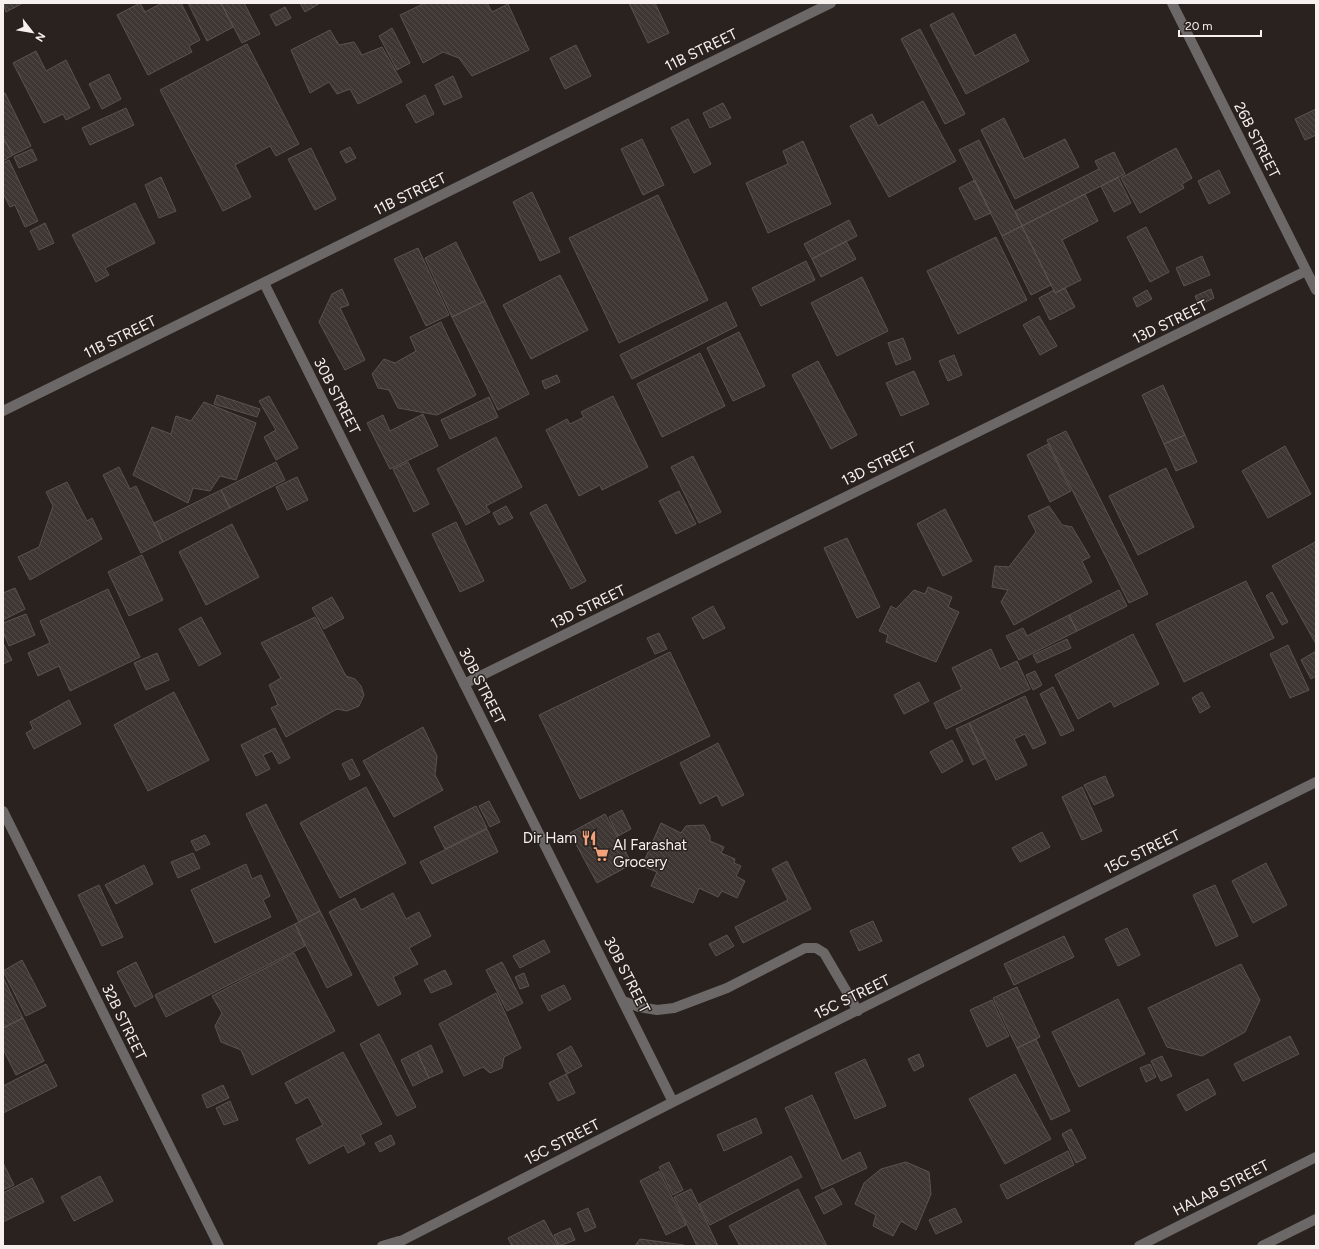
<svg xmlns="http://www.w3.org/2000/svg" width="1319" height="1249" font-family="Figtree,sans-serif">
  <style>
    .building { fill: url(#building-back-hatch); stroke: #5a534f }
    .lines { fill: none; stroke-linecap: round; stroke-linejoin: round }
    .service { stroke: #6c6867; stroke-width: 10 }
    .minor { stroke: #6c6867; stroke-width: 10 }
    .tertiary { stroke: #6c6867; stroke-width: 10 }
    .labels { text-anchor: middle; stroke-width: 3; stroke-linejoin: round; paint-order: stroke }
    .street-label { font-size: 15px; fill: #f6f1ef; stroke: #29221f }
    .poi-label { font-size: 15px; fill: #f6f1ef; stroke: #29221f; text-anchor: end }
  </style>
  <defs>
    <pattern id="building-back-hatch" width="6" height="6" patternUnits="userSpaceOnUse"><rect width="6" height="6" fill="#3e3734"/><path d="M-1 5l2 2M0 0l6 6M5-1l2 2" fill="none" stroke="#514b48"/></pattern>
  </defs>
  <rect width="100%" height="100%" fill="#29221f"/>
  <path class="building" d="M3,3H23L6,12Z
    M140,3L145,12L162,3H181L200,40L189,46L192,52L148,75L117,15Z
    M188,3H221L233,27L207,41Z
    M221,3H244L260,34L242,43Z
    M300,3H320L305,12Z
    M425,3H487L492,12L508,4L529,50L472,76L459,58L443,52L423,63L400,15Z
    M629,3H655L669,33L648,43Z
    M285,7L291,18L276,26L270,15Z
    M953,13L975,56L1015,34L1029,61L966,94L930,25Z
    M392,28L410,63L397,70L379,36Z
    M920,29L965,114L945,124L901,39Z
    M330,30L339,45L354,42L362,55L382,47L402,82L358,104L350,89L337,94L329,82L310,93L291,50Z
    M247,44L299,144L276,156L270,146L235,165L251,197L223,211L160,90Z
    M576,45L591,76L565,89L550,58Z
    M36,51L46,71L66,60L90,108L66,120L63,114L44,123L13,63Z
    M109,74L121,99L102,109L89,84Z
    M453,76L462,97L444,105L435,85Z
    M5,93L31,146L13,155L3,137V94Z
    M425,95L434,114L416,123L406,105Z
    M923,101L956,161L889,197L850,126L872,114L878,126Z
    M723,103L731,118L710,128L703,113Z
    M126,108L134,125L90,145L82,128Z
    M1316,109V135L1305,140L1295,119Z
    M1004,118L1024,159L1065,139L1079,167L1015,199L981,130Z
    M688,119L711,164L694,173L671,128Z
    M3,138L13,155L3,161Z
    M642,139L664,185L643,195L621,149Z
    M979,140L1022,226L1002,236L959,150Z
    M803,141L831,204L768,233L746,183L788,164L783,151Z
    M350,147L356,158L346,163L340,152Z
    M311,148L336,199L315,210L288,159Z
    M1176,148L1192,178L1182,184L1184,188L1140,213L1121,178Z
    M32,149L37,160L19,168L14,157Z
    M1114,152L1125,174L1022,226L1015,211L1099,169L1095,161Z
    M9,160L38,221L25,227L15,205L10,207L3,193V163Z
    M1219,170L1230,193L1209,204L1198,181Z
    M161,177L176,211L159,218L145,185Z
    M1118,177L1131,203L1114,212L1101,186Z
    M975,180L991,213L975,220L959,188Z
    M532,192L560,252L540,261L513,202Z
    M1085,194L1098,221L1062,240L1081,280L1055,293L1022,226Z
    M658,195L708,300L619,343L569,238Z
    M135,203L155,243L105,268L109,275L96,282L72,235Z
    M849,220L857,236L812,259L804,244Z
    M45,223L54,243L39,250L30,231Z
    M1022,226L1051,285L1031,295L1002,236Z
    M1146,227L1169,272L1150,282L1127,237Z
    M996,237L1027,300L958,334L927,271Z
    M846,241L856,259L821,277L812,259Z
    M456,242L485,301L452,317L425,258Z
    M418,248L449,315L426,326L394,259Z
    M1202,256L1210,275L1184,286L1176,268Z
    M806,261L815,280L761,306L752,288Z
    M560,275L588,330L531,359L503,305Z
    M862,277L888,331L837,356L811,303Z
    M1065,288L1075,307L1050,320L1039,298L1054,290L1055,293Z
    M342,289L349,305L340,308L365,360L345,370L319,322L332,294Z
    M1211,289L1214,298L1199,305L1195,296Z
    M1147,290L1152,299L1137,307L1133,298Z
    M485,301L529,394L498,410L452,317Z
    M726,302L737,326L632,379L620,355Z
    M1039,316L1057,346L1040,355L1023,325Z
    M441,322L476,395L437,415L398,408L389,390L378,388L372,374L384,359L395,363L416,351L410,337Z
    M739,332L765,386L733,401L707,348Z
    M903,338L911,359L896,365L888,343Z
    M700,353L725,406L662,437L637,384Z
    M954,355L962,375L948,381L939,361Z
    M818,361L857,435L831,449L792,375Z
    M914,371L929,404L901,416L886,383Z
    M557,375L560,382L545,389L542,381Z
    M1163,385L1185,435L1164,444L1142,395Z
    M217,395L260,409L257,417L214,404Z
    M269,396L298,448L276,460L264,437L276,430L259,401Z
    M613,396L648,467L602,490L600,485L579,496L546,430L567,419L570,424L584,417L581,412Z
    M489,397L498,417L450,439L441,420Z
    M204,402L256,423L236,480L220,476L210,491L193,488L188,503L133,475L152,427L171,434L176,416L191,421Z
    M423,414L438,446L390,469L367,423L383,415L390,431Z
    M1066,431L1148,594L1129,603L1047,440Z
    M1185,435L1197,462L1176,471L1164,444Z
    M496,437L522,487L486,506L490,512L466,525L437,469Z
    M1048,444L1071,491L1050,502L1027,455Z
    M1285,446L1311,494L1268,518L1242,471Z
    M693,456L721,512L699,523L671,467Z
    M276,462L285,480L230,508L221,490Z
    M408,462L429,504L414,512L393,469Z
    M119,467L130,489L136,486L163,542L141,553L103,475Z
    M1166,468L1194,527L1138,555L1109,496Z
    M297,477L308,500L287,510L276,487Z
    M67,482L87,521L92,518L102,539L30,580L18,557L39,547L53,506L46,492Z
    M221,490L230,508L163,542L154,523Z
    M679,491L696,524L676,534L659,501Z
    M546,504L586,581L571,589L530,513Z
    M506,506L513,518L499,525L493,513Z
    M1049,506L1062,525L1072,527L1090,557L1082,561L1092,582L1014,625L1001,602L1008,590L992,587L995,566L1009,567L1036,532L1028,516Z
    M945,509L972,561L943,576L917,524Z
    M456,522L484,581L460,592L432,534Z
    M232,524L259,577L206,605L179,552Z
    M847,538L880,607L857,618L824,548Z
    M1315,542L1316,544V644L1272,566Z
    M142,555L163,600L129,616L108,572Z
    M1246,581L1274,638L1184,682L1156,624Z
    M928,587L952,597L948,607L959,612L936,662L886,642L888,635L879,631L891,606L896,609L914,590L925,594Z
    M15,588L25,609L3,620V593Z
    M108,589L140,657L70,691L59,666L38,676L28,653L50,643L40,621Z
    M1119,590L1127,606L1077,631L1069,615Z
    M1272,592L1288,622L1282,625L1266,596Z
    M332,597L344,618L324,629L312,608Z
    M713,606L725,628L703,639L692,618Z
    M26,614L35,635L9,646L3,632V623Z
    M1069,615L1077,631L1019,660L1006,636L1023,628L1027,636Z
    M201,617L221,654L199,666L179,629Z
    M315,617L346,676L355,679L361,686L364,695L359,706L347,711L337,709L286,737L271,708L278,705L269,685L281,678L261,643Z
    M659,633L667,649L655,654L647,638Z
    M1133,634L1159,684L1114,707L1111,701L1078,719L1055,675Z
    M1067,639L1071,648L1037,663L1033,655Z
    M3,643L12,660L3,664Z
    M1288,645L1309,690L1290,698L1270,654Z
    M991,649L1000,669L1017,661L1030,689L946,729L934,703L962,689L952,668Z
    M1316,651V676L1311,679L1301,660Z
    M670,652L710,736L580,799L539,715Z
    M157,653L169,680L146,690L134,663Z
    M1035,671L1042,685L1033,690L1026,675Z
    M919,682L929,701L904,714L894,695Z
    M1053,687L1074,730L1061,736L1040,694Z
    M174,692L209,760L148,791L114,725Z
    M1202,692L1210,707L1200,713L1192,698Z
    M1025,696L1046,743L1033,749L1025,734L1014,739L1027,765L996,780L969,723Z
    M69,700L81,724L34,749L26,733L33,729L30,722Z
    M969,723L986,758L973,765L956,729Z
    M423,727L437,756L435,775L443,790L394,817L363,761Z
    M275,728L290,758L279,764L272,751L263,755L270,769L256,776L241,745Z
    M952,740L963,761L942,773L930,752Z
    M718,743L744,795L722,806L717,795L700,804L680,763Z
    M352,759L360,775L350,780L342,764Z
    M1105,776L1114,796L1094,805L1084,785Z
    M366,787L406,863L340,898L300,823Z
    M1082,787L1102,831L1082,840L1062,797Z
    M489,801L500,822L490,827L479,806Z
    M266,804L320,911L299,922L246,814Z
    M476,806L487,828L445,849L434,827Z
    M622,810L631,829L618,836L609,817Z
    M605,814L632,864L597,883L570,833Z
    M661,823L681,833L686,826L704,825L710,836V841L724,847L721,853L735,859L734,863L741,866L736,876L745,881L737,898L722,891L718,897L699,888L693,903L651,886L657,872L642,866Z
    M487,829L498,852L432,884L420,862Z
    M1042,832L1050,847L1020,862L1012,848Z
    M205,835L210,844L196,851L191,841Z
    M193,853L200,868L178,878L171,862Z
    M787,861L811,909L743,943L735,927L788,900L772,869Z
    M1266,863L1287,905L1253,923L1232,881Z
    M246,864L252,879L261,875L270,896L263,900L271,917L215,943L191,890Z
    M144,865L153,884L116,904L105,885Z
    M99,885L123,937L102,946L78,895Z
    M1215,885L1238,936L1216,946L1193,895Z
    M393,893L406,919L419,912L431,936L409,948L418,964L393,977L401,994L378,1006L329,912L355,898L361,910Z
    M320,911L352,975L327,988L295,924Z
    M873,921L882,941L859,951L850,931Z
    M295,924L305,946L166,1017L155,995Z
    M1127,928L1140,955L1118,966L1105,939Z
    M727,935L734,946L716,956L709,944Z
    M1064,936L1074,957L1014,985L1004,964Z
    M544,940L550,952L520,968L513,956Z
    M294,953L335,1031L252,1075L241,1050L221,1042L215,1026L222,1013L212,996Z
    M22,960L46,1006L26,1016L3,971Z
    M136,962L153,997L135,1007L117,972Z
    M502,962L523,1003L507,1011L486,970Z
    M1241,964L1260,1000L1245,1032L1202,1056L1167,1047L1148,1008Z
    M445,970L452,984L431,993L424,980Z
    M524,973L529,986L520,989L515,977Z
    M3,977L23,1018L3,1028Z
    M564,985L571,999L549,1011L541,996Z
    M1017,987L1040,1037L1017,1048L993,998Z
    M496,993L521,1048L504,1057L502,1068L490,1073L483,1067L464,1076L439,1024Z
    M1118,999L1145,1054L1079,1087L1052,1032Z
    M992,1000L1009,1036L987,1047L970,1010Z
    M23,1018L44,1061L16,1075L3,1049V1028Z
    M379,1034L416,1107L397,1116L360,1044Z
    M1290,1036L1299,1054L1243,1081L1234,1064Z
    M1036,1039L1070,1111L1051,1120L1017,1048Z
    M431,1045L443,1072L429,1078L417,1052Z
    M571,1046L582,1066L567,1074L557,1054Z
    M343,1052L382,1124L360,1135L365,1144L348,1153L344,1145L309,1164L296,1139L323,1125L308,1097L296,1104L285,1083Z
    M417,1052L429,1078L413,1086L401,1060Z
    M919,1054L924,1066L914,1071L908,1059Z
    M1162,1056L1172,1076L1161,1081L1151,1061Z
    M865,1059L886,1106L855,1119L835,1073Z
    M46,1064L57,1086L3,1113V1086Z
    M1150,1064L1156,1077L1146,1082L1140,1068Z
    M566,1074L575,1093L558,1101L549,1083Z
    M1015,1074L1051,1139L1005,1164L969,1099Z
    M1208,1079L1216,1094L1186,1111L1177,1095Z
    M223,1085L229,1098L207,1108L202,1095Z
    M812,1095L842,1161L860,1152L867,1168L822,1189L785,1108Z
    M230,1101L238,1120L224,1125L216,1108Z
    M756,1118L762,1133L724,1151L717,1135Z
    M1071,1129L1086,1158L1076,1163L1062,1134Z
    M391,1135L395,1144L380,1152L375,1143Z
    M1068,1151L1074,1165L1007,1199L1000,1185Z
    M791,1156L802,1177L710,1225L699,1204Z
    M669,1162L683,1190L673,1195L659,1167Z
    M906,1162L929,1172L931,1194L916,1230L901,1221L893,1236L873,1226L876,1215L855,1204L864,1183L881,1169Z
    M3,1163L14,1185L3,1190Z
    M659,1171L686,1225L666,1235L640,1181Z
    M100,1176L113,1201L74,1221L61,1197Z
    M32,1178L44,1202L3,1222V1193Z
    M833,1188L842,1204L824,1214L815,1197Z
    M691,1189L718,1246H697L674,1197Z
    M798,1189L827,1246H740L729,1226Z
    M588,1208L596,1227L585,1232L577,1213Z
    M955,1208L962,1222L936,1234L929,1220Z
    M544,1220L558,1246H512L508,1238Z
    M570,1228L575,1240L559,1246L554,1235Z
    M640,1239L684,1245L685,1246H635Z"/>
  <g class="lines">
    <path class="service" d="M623,1001L639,1007L657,1010L674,1008L727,988L805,948H816L824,953L858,1011"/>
    <path class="minor" d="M1172,3L1316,290
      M264,283L673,1102
      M3,411L831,3
      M464,684L1306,271
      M3,811L219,1246
      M382,1246L399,1241
      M394,1246L403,1240L673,1102L1316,782"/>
    <path class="tertiary" d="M1139,1246L1316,1157
      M1262,1246L1316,1219"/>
  </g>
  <defs>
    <symbol id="restaurant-bare" viewBox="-9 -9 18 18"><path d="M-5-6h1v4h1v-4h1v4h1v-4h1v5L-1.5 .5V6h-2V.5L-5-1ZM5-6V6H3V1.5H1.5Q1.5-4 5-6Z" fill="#f1a27b" stroke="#29221f" stroke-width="2.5" paint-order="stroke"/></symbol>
    <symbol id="supermarket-bare" viewBox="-9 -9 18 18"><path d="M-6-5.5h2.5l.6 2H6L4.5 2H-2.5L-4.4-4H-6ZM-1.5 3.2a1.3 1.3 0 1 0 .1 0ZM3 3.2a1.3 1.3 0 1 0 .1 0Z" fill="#f1a27b" stroke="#29221f" stroke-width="2.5" paint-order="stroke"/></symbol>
  </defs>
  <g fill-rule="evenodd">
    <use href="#restaurant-bare" x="578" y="827" width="22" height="22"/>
    <use href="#supermarket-bare" x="590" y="843" width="22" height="22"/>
  </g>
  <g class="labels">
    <g class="street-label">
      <text transform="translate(701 50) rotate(-26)" y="5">11B STREET</text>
      <text transform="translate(1257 140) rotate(63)" y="5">26B STREET</text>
      <text transform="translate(410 194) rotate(-26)" y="5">11B STREET</text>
      <text transform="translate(1170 322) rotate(-26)" y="5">13D STREET</text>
      <text transform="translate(120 337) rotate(-26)" y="5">11B STREET</text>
      <text transform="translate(337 396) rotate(63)" y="5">30B STREET</text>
      <text transform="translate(879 464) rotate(-26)" y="5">13D STREET</text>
      <text transform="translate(588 607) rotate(-26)" y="5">13D STREET</text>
      <text transform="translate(482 686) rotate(63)" y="5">30B STREET</text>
      <text transform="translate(1142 852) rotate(-26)" y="5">15C STREET</text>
      <text transform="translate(627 975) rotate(63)" y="5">30B STREET</text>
      <text transform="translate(852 997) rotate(-26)" y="5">15C STREET</text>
      <text transform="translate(124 1022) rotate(64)" y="5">32B STREET</text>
      <text transform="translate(562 1142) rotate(-27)" y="5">15C STREET</text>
      <text transform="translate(1221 1188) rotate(-27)" y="5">HALAB STREET</text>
    </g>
    <g class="poi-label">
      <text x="577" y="843">Dir Ham</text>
      <text x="613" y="850" text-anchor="start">Al Farashat<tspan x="613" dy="17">Grocery</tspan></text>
    </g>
  </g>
  <rect width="1319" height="1249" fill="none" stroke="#f6f1ef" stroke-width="8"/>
  <g transform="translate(32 32) rotate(121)" stroke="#29221f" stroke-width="3" paint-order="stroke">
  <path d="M0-3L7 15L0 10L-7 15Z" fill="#f6f1ef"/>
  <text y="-6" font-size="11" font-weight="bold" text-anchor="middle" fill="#f6f1ef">N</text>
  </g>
  <path d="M1179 30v6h82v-6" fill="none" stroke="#f6f1ef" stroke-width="2"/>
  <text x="1185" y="30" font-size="12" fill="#f6f1ef" stroke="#29221f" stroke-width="3" paint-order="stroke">20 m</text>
</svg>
